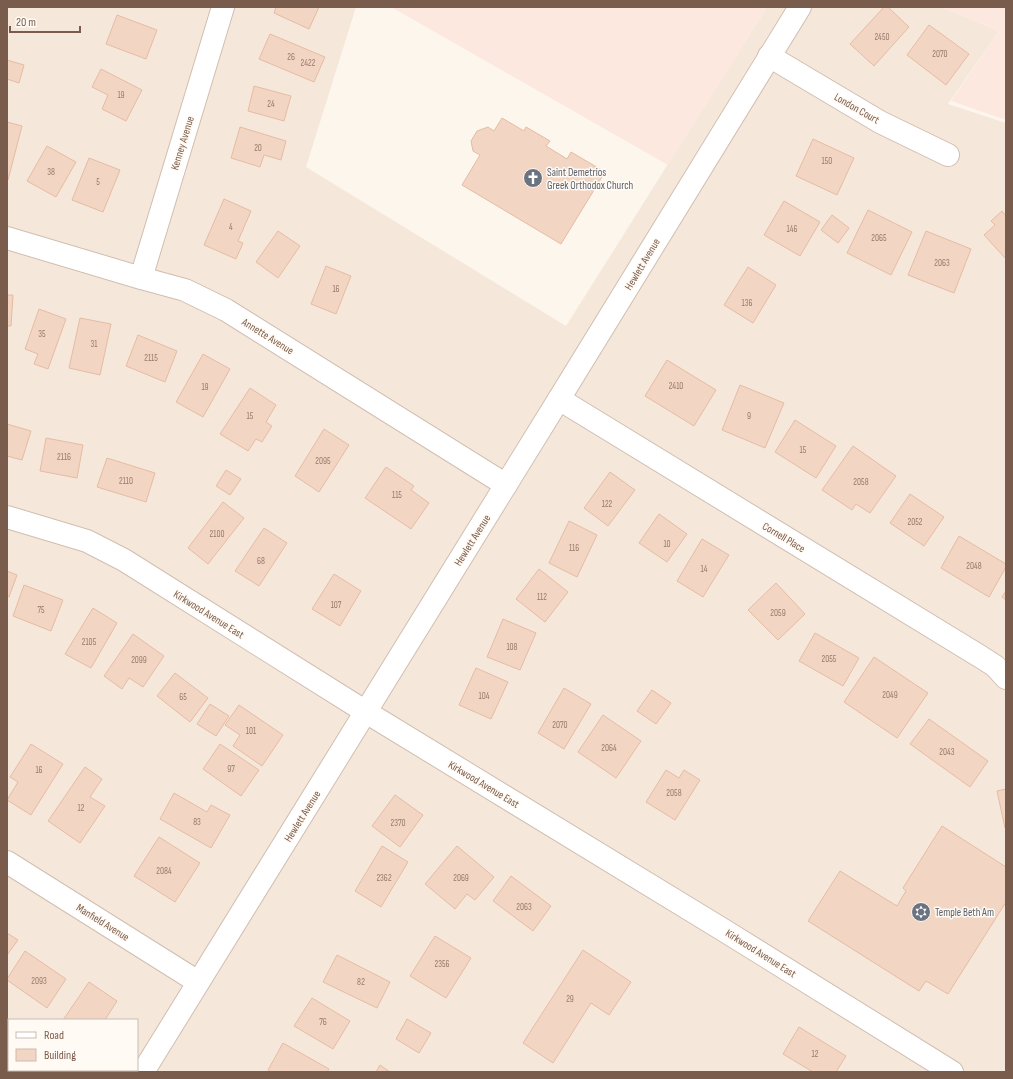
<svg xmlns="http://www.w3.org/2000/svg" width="1013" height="1079" font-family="'Sofia Sans Condensed',sans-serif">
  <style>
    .residential { fill: #f5e8da; fill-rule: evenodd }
    .commercial { fill: #fde8e0 }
    .building { fill: #f3d5c3; stroke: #e6bba3 }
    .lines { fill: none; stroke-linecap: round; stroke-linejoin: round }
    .minor-casing { stroke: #d1beb0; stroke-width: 24 }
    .tertiary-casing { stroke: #d1beb0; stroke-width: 24 }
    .minor { stroke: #fff; stroke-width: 22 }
    .tertiary { stroke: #fff; stroke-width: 22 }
    .labels { text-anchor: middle; stroke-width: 3; stroke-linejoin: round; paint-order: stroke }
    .number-label { font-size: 9px; fill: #987a6a }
    .street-label { font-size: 11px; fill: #7a5c4d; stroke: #fffaf3 }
    .worship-label { font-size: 11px; fill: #5b616d; stroke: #fffaf3; text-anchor: start }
  </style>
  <rect width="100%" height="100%" fill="#fdf6ec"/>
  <path class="residential" d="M7,7H356L306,167L566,326L767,7H941L999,31L948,104L1006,123V1072H7ZM9,1020H137V1070H9Z"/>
  <path class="commercial" d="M391,7H767L668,165Z
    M941,7H1006V120L951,101L999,31Z"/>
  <path class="building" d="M276,7H319L309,29L274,13Z
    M884,7H888L909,27L874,66L850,44Z
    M117,15L157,30L146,59L106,44Z
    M929,25L969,54L946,85L907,55Z
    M270,34L325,57L314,82L259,59Z
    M7,60L24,65L19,83L7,79Z
    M101,69L142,90L126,121L102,109L108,95L92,87Z
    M254,86L291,96L284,121L248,111Z
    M502,118L524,131L526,127L550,141L546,146L567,159L571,152L605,172L561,244L462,185L480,155L473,151L471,141L477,131L488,127L494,131Z
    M7,122L22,126L8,180H7Z
    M240,127L286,141L281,160L264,155L260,167L231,158Z
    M813,139L854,158L837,195L796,176Z
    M47,146L76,162L56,197L27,181Z
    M89,158L120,170L103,212L72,200Z
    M224,199L251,211L238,241L243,243L236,259L204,245Z
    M784,201L820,222L800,256L764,235Z
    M868,210L912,232L891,275L847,253Z
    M1002,211L1006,216V259L984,235L995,225L991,221Z
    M832,215L849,228L838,243L821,230Z
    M278,231L300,246L278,278L256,262Z
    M926,231L971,249L954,293L908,275Z
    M326,266L351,276L336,314L311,304Z
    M748,267L776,285L753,323L724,305Z
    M7,295H13L11,326H7Z
    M39,309L66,319L48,369L34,364L38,354L25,349Z
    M80,318L111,324L100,375L69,368Z
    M138,335L177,351L165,382L126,366Z
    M203,354L230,369L203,417L176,402Z
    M667,360L716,390L694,426L645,396Z
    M740,385L784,403L765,448L722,430Z
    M250,388L276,405L266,422L272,426L262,442L256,439L248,451L220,434Z
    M795,420L836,446L816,478L775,452Z
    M7,424L31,431L22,460L7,456Z
    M324,429L349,445L319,492L295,476Z
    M46,438L83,445L77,478L40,471Z
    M853,446L896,476L870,513L856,504L852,510L822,490Z
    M107,458L155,473L146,502L97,487Z
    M386,467L414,486L411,490L429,503L411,529L365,498Z
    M226,470L241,479L230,495L216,486Z
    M610,472L635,490L608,526L584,508Z
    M910,494L944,517L924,546L890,523Z
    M223,502L244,518L208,564L188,548Z
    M659,514L687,534L667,562L639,543Z
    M569,521L597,535L577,577L549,563Z
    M264,528L287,543L259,586L235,571Z
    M959,536L1006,564V567L989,597L941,568Z
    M702,539L729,555L703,597L677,581Z
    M539,569L568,592L545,622L516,599Z
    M7,571L17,575L9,597L7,596Z
    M334,574L361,591L340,626L312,609Z
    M776,583L805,614L778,640L748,610Z
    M24,585L63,600L51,631L13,616Z
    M1006,591V600L1002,597Z
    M93,608L117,623L91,668L65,654Z
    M503,619L536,633L520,670L487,657Z
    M815,633L859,658L843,686L799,661Z
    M133,634L164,656L143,687L129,678L122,689L104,676Z
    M874,657L928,693L897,738L844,702Z
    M476,668L508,682L491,719L459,705Z
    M175,673L208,698L190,722L157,696Z
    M564,688L591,704L564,749L538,733Z
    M652,690L671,703L656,724L637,711Z
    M210,704L229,716L216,736L197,724Z
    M239,705L283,735L262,766L233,746L240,735L225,725Z
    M603,715L641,741L616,778L578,752Z
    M929,719L988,761L970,787L910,744Z
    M31,744L63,764L31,815L7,800L18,782L10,777Z
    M220,744L259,770L241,796L203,769Z
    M85,767L102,779L90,797L105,806L80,843L48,821Z
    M666,770L679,778L684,770L700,780L675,820L646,802Z
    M1006,789V828H1005L997,791Z
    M174,793L207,812L211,805L230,815L211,848L160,819Z
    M395,795L423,815L400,847L372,826Z
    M942,826L1006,867V902L948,994L926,981L919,991L808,921L840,871L897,906L906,891L903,888Z
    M159,837L200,863L175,902L134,876Z
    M382,846L408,862L381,907L355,891Z
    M457,846L494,877L475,900L467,894L455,909L425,884Z
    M511,876L551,906L533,931L493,901Z
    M7,933L18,940L7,955Z
    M435,936L471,958L446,998L410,976Z
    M583,950L631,982L609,1015L591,1003L553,1063L523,1043Z
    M25,951L66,979L47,1008L7,980V979Z
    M337,955L390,982L377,1008L323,982Z
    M89,982L117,1001L105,1020H63Z
    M312,998L350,1021L333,1049L294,1026Z
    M407,1019L431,1033L419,1053L396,1039Z
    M799,1027L846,1056L836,1072H813L783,1054Z
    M283,1043L329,1069L327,1072H271L268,1070Z
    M380,1065L390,1072H376Z
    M14,1070H69L68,1072H16Z"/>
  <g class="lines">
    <defs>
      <path id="minor" d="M769,56L880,122L948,155
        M7,238L141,278L185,290L226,310L506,485
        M141,278L223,7
        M559,399L981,657L995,666L1006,678
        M7,517L87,541L124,560L366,712L725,931L952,1072
        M7,862L198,982"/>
      <path id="tertiary" d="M143,1072L559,399L800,7"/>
    </defs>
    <use href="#minor" class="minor-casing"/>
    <use href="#tertiary" class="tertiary-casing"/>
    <use href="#minor" class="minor"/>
    <use href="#tertiary" class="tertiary"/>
  </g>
  <defs>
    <symbol id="church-disc" viewBox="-11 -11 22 22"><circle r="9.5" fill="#6b7280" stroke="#fffaf3"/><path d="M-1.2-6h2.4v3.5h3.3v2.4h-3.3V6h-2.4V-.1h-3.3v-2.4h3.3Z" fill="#fff"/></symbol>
    <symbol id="synagogue-disc" viewBox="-11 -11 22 22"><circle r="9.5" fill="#6b7280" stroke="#fffaf3"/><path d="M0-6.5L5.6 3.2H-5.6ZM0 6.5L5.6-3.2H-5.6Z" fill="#fff"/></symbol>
  </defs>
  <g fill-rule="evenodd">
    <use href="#church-disc" x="522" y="167" width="22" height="22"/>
    <use href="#synagogue-disc" x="910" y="901" width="22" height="22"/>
  </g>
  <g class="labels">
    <g class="number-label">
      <text x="882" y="40">2450</text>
      <text x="940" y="57">2070</text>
      <text x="291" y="60">26</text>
      <text x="308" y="66">2422</text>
      <text x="121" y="98">19</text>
      <text x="271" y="107">24</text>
      <text x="258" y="151">20</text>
      <text x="827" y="164">150</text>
      <text x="51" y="175">38</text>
      <text x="98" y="185">5</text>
      <text x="231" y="230">4</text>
      <text x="792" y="232">146</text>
      <text x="879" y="241">2065</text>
      <text x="942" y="266">2063</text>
      <text x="336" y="292">16</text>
      <text x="747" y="306">136</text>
      <text x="42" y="337">35</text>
      <text x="94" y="347">31</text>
      <text x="151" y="361">2115</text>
      <text x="676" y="389">2410</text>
      <text x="205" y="390">19</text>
      <text x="250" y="419">15</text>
      <text x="749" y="419">9</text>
      <text x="803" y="453">15</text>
      <text x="64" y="460">2116</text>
      <text x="323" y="464">2095</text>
      <text x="126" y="484">2110</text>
      <text x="861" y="485">2058</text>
      <text x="397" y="498">115</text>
      <text x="607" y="507">122</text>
      <text x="915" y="525">2052</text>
      <text x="217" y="537">2100</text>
      <text x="667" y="547">10</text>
      <text x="574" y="551">116</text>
      <text x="261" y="564">68</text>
      <text x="974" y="569">2048</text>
      <text x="704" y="572">14</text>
      <text x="542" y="600">112</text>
      <text x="336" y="608">107</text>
      <text x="41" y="613">75</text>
      <text x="778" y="616">2059</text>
      <text x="89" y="645">2105</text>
      <text x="512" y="650">108</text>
      <text x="829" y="662">2055</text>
      <text x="139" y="663">2099</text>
      <text x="890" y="698">2049</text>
      <text x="484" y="699">104</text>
      <text x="183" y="700">65</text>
      <text x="560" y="728">2070</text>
      <text x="251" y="734">101</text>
      <text x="609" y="751">2064</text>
      <text x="947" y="755">2043</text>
      <text x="231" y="772">97</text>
      <text x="39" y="773">16</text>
      <text x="674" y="796">2058</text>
      <text x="81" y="811">12</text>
      <text x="197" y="825">83</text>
      <text x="398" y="826">2370</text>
      <text x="164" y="874">2084</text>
      <text x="384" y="881">2362</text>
      <text x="461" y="881">2069</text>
      <text x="524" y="910">2063</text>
      <text x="442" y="967">2356</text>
      <text x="39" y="984">2093</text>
      <text x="361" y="985">82</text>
      <text x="570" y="1002">29</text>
      <text x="323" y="1025">76</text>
      <text x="815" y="1057">12</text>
    </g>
    <g class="street-label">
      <text transform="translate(857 108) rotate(30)" y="4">London Court</text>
      <text transform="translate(182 143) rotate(-73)" y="4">Kenney Avenue</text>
      <text transform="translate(642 264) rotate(-59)" y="4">Hewlett Avenue</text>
      <text transform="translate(268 336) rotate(32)" y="4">Annette Avenue</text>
      <text transform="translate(784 537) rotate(31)" y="4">Cornell Place</text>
      <text transform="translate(472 540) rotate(-58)" y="4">Hewlett Avenue</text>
      <text transform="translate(209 614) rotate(32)" y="4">Kirkwood Avenue East</text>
      <text transform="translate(484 784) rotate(31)" y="4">Kirkwood Avenue East</text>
      <text transform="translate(302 816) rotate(-58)" y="4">Hewlett Avenue</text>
      <text transform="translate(103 922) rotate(32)" y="4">Manfield Avenue</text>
      <text transform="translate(761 953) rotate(32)" y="4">Kirkwood Avenue East</text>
    </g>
    <g class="worship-label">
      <text x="547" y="176">Saint Demetrios<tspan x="547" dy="13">Greek Orthodox Church</tspan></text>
      <text x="935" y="916">Temple Beth Am</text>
    </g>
  </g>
  <rect width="1013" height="1079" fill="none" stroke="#7a5c4d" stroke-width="16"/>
  <rect x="8" y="1019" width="130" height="52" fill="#fffaf3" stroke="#cabbb1"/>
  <rect x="16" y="1032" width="20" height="6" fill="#ffffff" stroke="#cabbb1"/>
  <text x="44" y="1039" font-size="12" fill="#7a5c4d">Road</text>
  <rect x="16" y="1049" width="20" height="12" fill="#f3d5c3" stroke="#cabbb1"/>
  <text x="44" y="1059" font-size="12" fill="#7a5c4d">Building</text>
  <path d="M10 26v6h70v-6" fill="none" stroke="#7a5c4d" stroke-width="2"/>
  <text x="16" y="26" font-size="12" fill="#7a5c4d" stroke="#fffaf3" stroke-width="3" paint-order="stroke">20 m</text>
</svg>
